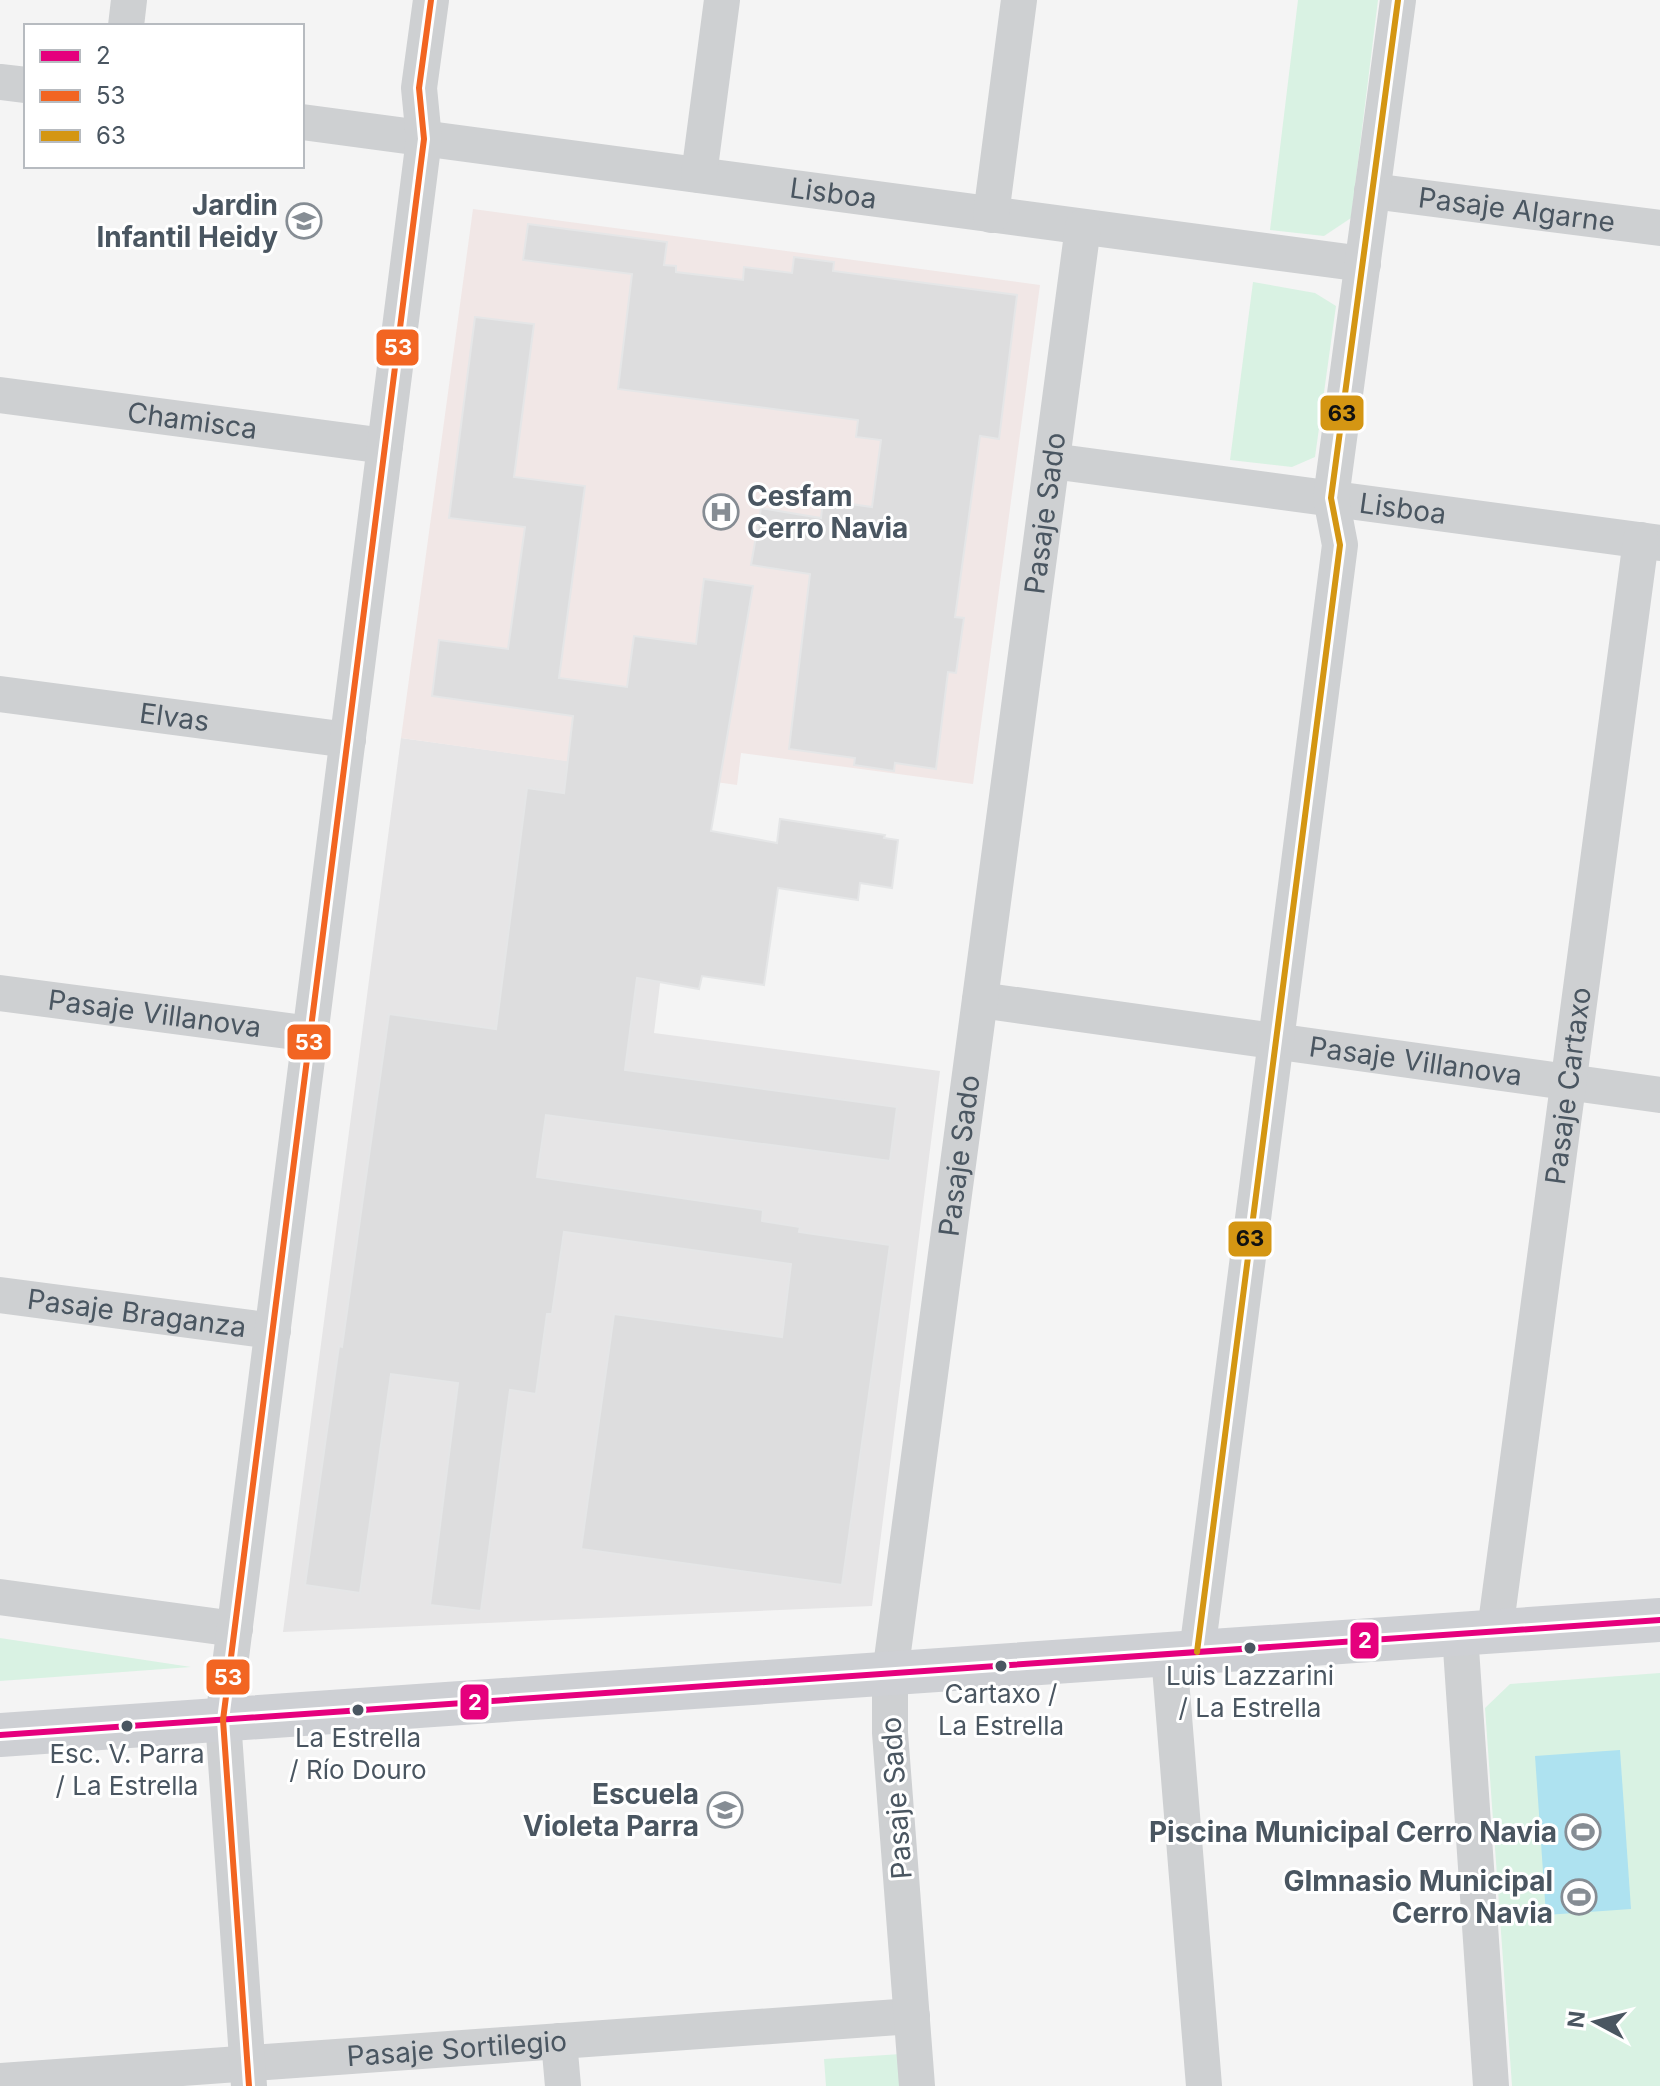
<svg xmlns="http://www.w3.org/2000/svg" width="1660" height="2086" font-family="Inter,sans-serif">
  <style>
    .education { fill: #e6e5e6 }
    .medical { fill: #f1e7e6 }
    .green { fill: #d9f2e3 }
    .water { fill: #aee2f0 }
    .building { fill: #ddddde; stroke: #e5e6e7; stroke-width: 2 }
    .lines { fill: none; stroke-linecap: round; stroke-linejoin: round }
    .minor { stroke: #ced0d2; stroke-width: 36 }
    .secondary { stroke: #ced0d4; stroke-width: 44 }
    .bus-1-casing { stroke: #fff; stroke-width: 12 }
    .bus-2-casing { stroke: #fff; stroke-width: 12 }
    .bus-3-casing { stroke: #fff; stroke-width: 12 }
    .bus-1 { stroke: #e5007d; stroke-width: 6 }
    .bus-2 { stroke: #f26522; stroke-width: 6 }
    .bus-3 { stroke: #d49613; stroke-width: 6 }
    .bus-dot { fill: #4a5661; stroke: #fff; stroke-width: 3 }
    .labels { text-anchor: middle; stroke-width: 6; stroke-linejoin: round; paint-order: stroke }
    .bus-label { font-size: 26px; fill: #4a5661; stroke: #fff }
    .street-label { font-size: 28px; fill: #4a5661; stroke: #fff }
    .poi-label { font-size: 28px; font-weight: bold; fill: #4a5661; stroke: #fff; text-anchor: end }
    .line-badge { stroke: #fff; stroke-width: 3 }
    .badge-label { font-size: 22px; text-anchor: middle; font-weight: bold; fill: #fff }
    .pale-badge-label { font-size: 22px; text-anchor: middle; font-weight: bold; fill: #111 }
  </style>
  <rect width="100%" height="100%" fill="#f4f4f4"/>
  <path class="education" d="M401,738L685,777L654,1033L940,1071L872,1606L283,1632Z"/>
  <path class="medical" d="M473,209L1040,285L973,784L741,753L737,785L401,738Z"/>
  <path class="green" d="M1298,0H1378L1351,218L1324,236L1270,230Z
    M1253,282L1315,293L1336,306L1315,457L1292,467L1230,460Z
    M0,1638L191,1667L0,1681Z
    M1660,1673V2086H1512L1485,1708L1510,1684Z
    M901,2054L903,2086H826L824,2059Z"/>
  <path class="water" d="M1620,1750L1631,1909L1546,1915L1535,1756Z"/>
  <path class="building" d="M528,224L667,242L664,265L676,266V272L743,280L744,267L792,273L794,257L834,262L833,271L1017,295L999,439L980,436L955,617L964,618L956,673L948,672L936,769L895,763L894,771L854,765L855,758L789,749L810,574L751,565L761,508L821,518L823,500L872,507L881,440L856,437L858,420L618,389L632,274L523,260Z
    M475,317L534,324L514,477L585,486L559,678L627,687L634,636L696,644L704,579L753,586L711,831L777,843L780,819L885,835L884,838L898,840L892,888L860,883L858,900L778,888L764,985L702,976L699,989L637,978L625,1070L897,1107L890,1161L546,1115L537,1177L763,1210L762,1221L800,1227L799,1232L890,1245L842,1585L581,1549L614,1314L782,1337L791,1264L564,1232L552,1314H547L536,1394L510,1390L481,1611L430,1605L458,1383L391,1374L360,1593L305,1585L339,1346L342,1347L389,1014L496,1029L527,788L564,793L573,716L432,696L439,640L508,649L525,527L449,518Z"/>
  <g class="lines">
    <g class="minor">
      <path d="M126,26L129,0"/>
      <path d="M0,82L26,85"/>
      <path id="s1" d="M302,122L1363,264"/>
      <path d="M699,175L722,0"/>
      <path id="s2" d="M1372,191L1660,228"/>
      <path d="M991,215L1019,0"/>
      <path id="s3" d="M0,395L385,446"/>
      <path id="s4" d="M1052,461L1660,543"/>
      <path id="s5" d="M0,694L348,740"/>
      <path id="s6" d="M0,993L311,1034"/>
      <path id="s7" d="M980,1000L1660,1095"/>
      <path id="s8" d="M0,1295L273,1331"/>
      <path d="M0,1597L235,1629"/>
      <path id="s9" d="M1495,1631L1641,540"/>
      <path d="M1460,1634L1491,2086"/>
      <path d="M1197,1652L1340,545L1331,498L1398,0"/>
      <path d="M1169,1655L1204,2086"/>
      <path d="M559,2041L563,2086"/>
      <path id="s10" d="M0,2081L912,2016"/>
      <path d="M249,2086L223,1720L424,139L419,88L431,0"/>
      <path id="s11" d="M917,2086L890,1733V1674L1083,227"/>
    </g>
    <path class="secondary" d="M0,1735L1660,1620"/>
    <defs>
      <path id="bus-1" d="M0,1735L1660,1620"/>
      <path id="bus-2" d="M249,2086L223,1720L424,139L419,88L431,0"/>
      <path id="bus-3" d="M1197,1652L1340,545L1331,498L1398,0"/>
    </defs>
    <use href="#bus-1" class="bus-1-casing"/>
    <use href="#bus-2" class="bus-2-casing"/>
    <use href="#bus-3" class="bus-3-casing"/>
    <use href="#bus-1" class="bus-1"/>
    <use href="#bus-2" class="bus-2"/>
    <use href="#bus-3" class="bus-3"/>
  </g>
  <defs>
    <symbol id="school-ring" viewBox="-11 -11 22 22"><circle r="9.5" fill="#fff" stroke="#868d94" stroke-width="1.5"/><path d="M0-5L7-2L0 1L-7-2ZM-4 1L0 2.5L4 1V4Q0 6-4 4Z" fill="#868d94"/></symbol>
    <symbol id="hospital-ring" viewBox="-11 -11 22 22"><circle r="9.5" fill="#fff" stroke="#868d94" stroke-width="1.5"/><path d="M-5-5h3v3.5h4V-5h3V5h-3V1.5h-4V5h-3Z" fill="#868d94"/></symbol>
    <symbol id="stadium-ring" viewBox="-11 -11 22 22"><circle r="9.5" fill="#fff" stroke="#868d94" stroke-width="1.5"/><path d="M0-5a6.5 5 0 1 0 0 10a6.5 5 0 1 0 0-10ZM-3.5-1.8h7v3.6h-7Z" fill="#868d94"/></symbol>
  </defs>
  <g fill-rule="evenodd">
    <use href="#school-ring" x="284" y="201" width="40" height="40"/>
    <use href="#hospital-ring" x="701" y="492" width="40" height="40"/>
    <use href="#school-ring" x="705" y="1790" width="40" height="40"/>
    <use href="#stadium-ring" x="1563" y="1812" width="40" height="40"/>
    <use href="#stadium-ring" x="1559" y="1877" width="40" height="40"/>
  </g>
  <g class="bus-dot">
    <circle cx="1250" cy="1648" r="7"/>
    <circle cx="1001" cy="1666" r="7"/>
    <circle cx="358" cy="1710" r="7"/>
    <circle cx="127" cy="1726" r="7"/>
  </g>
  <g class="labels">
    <g class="bus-label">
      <text x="1250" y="1685">Luis Lazzarini<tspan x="1250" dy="32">/ La Estrella</tspan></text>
      <text x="1001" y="1703">Cartaxo /<tspan x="1001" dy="32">La Estrella</tspan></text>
      <text x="358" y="1747">La Estrella<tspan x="358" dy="32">/ Río Douro</tspan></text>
      <text x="127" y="1763">Esc. V. Parra<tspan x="127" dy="32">/ La Estrella</tspan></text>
    </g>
    <g class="street-label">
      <text dy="10" stroke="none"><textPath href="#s1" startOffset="536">Lisboa</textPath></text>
      <text dy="10" stroke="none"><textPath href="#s2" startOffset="146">Pasaje Algarne</textPath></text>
      <text dy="10" stroke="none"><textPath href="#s3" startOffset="194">Chamisca</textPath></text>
      <text dy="10" stroke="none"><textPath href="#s4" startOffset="354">Lisboa</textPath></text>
      <text dy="10" stroke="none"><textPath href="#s11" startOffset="1584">Pasaje Sado</textPath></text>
      <text dy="10" stroke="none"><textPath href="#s5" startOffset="176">Elvas</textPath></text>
      <text dy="10" stroke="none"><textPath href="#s6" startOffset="156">Pasaje Villanova</textPath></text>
      <text dy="10" stroke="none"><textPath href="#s7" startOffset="440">Pasaje Villanova</textPath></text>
      <text dy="10" stroke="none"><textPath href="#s9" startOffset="550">Pasaje Cartaxo</textPath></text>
      <text dy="10" stroke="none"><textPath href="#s11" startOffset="936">Pasaje Sado</textPath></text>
      <text dy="10" stroke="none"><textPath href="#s8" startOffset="138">Pasaje Braganza</textPath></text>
      <text transform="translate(896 1798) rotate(-94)" y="10">Pasaje Sado</text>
      <text dy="10" stroke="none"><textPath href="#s10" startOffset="458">Pasaje Sortilegio</textPath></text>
    </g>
    <g class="poi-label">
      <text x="278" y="215">Jardin<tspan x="278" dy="32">Infantil Heidy</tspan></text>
      <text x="747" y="506" text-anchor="start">Cesfam<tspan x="747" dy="32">Cerro Navia</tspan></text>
      <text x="699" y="1804">Escuela<tspan x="699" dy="32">Violeta Parra</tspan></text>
      <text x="1557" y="1842">Piscina Municipal Cerro Navia</text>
      <text x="1553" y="1891">GImnasio Municipal<tspan x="1553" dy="32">Cerro Navia</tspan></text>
    </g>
  </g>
  <g class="line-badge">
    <rect x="375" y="328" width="45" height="39" rx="8" fill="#f26522"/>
    <rect x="1319" y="394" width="46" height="38" rx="8" fill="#d49613"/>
    <rect x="286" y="1023" width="46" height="38" rx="8" fill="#f26522"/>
    <rect x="1227" y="1220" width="46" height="38" rx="8" fill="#d49613"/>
    <rect x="1349" y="1621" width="31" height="39" rx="8" fill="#e5007d"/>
    <rect x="205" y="1658" width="46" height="38" rx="8" fill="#f26522"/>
    <rect x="459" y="1683" width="31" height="38" rx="8" fill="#e5007d"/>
  </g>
  <g class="badge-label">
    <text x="398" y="355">53</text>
    <text x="309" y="1050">53</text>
    <text x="1365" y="1648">2</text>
    <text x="228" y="1685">53</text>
    <text x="475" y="1710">2</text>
  </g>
  <g class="pale-badge-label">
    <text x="1342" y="421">63</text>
    <text x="1250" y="1246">63</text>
  </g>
  <rect x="24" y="24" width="280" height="144" fill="#ffffff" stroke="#b7bbc0" stroke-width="2"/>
  <rect x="40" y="50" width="40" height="12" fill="#e5007d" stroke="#b7bbc0" stroke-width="2"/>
  <text x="96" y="64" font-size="24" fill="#4a5661">2</text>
  <rect x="40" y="90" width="40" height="12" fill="#f26522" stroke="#b7bbc0" stroke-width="2"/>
  <text x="96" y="104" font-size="24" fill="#4a5661">53</text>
  <rect x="40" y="130" width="40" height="12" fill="#d49613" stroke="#b7bbc0" stroke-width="2"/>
  <text x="96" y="144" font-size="24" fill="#4a5661">63</text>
  <g transform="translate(1596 2022) rotate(277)" stroke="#ffffff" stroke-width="6" paint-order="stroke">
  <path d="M0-6L14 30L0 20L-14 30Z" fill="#4a5661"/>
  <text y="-12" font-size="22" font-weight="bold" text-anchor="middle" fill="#4a5661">N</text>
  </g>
</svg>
